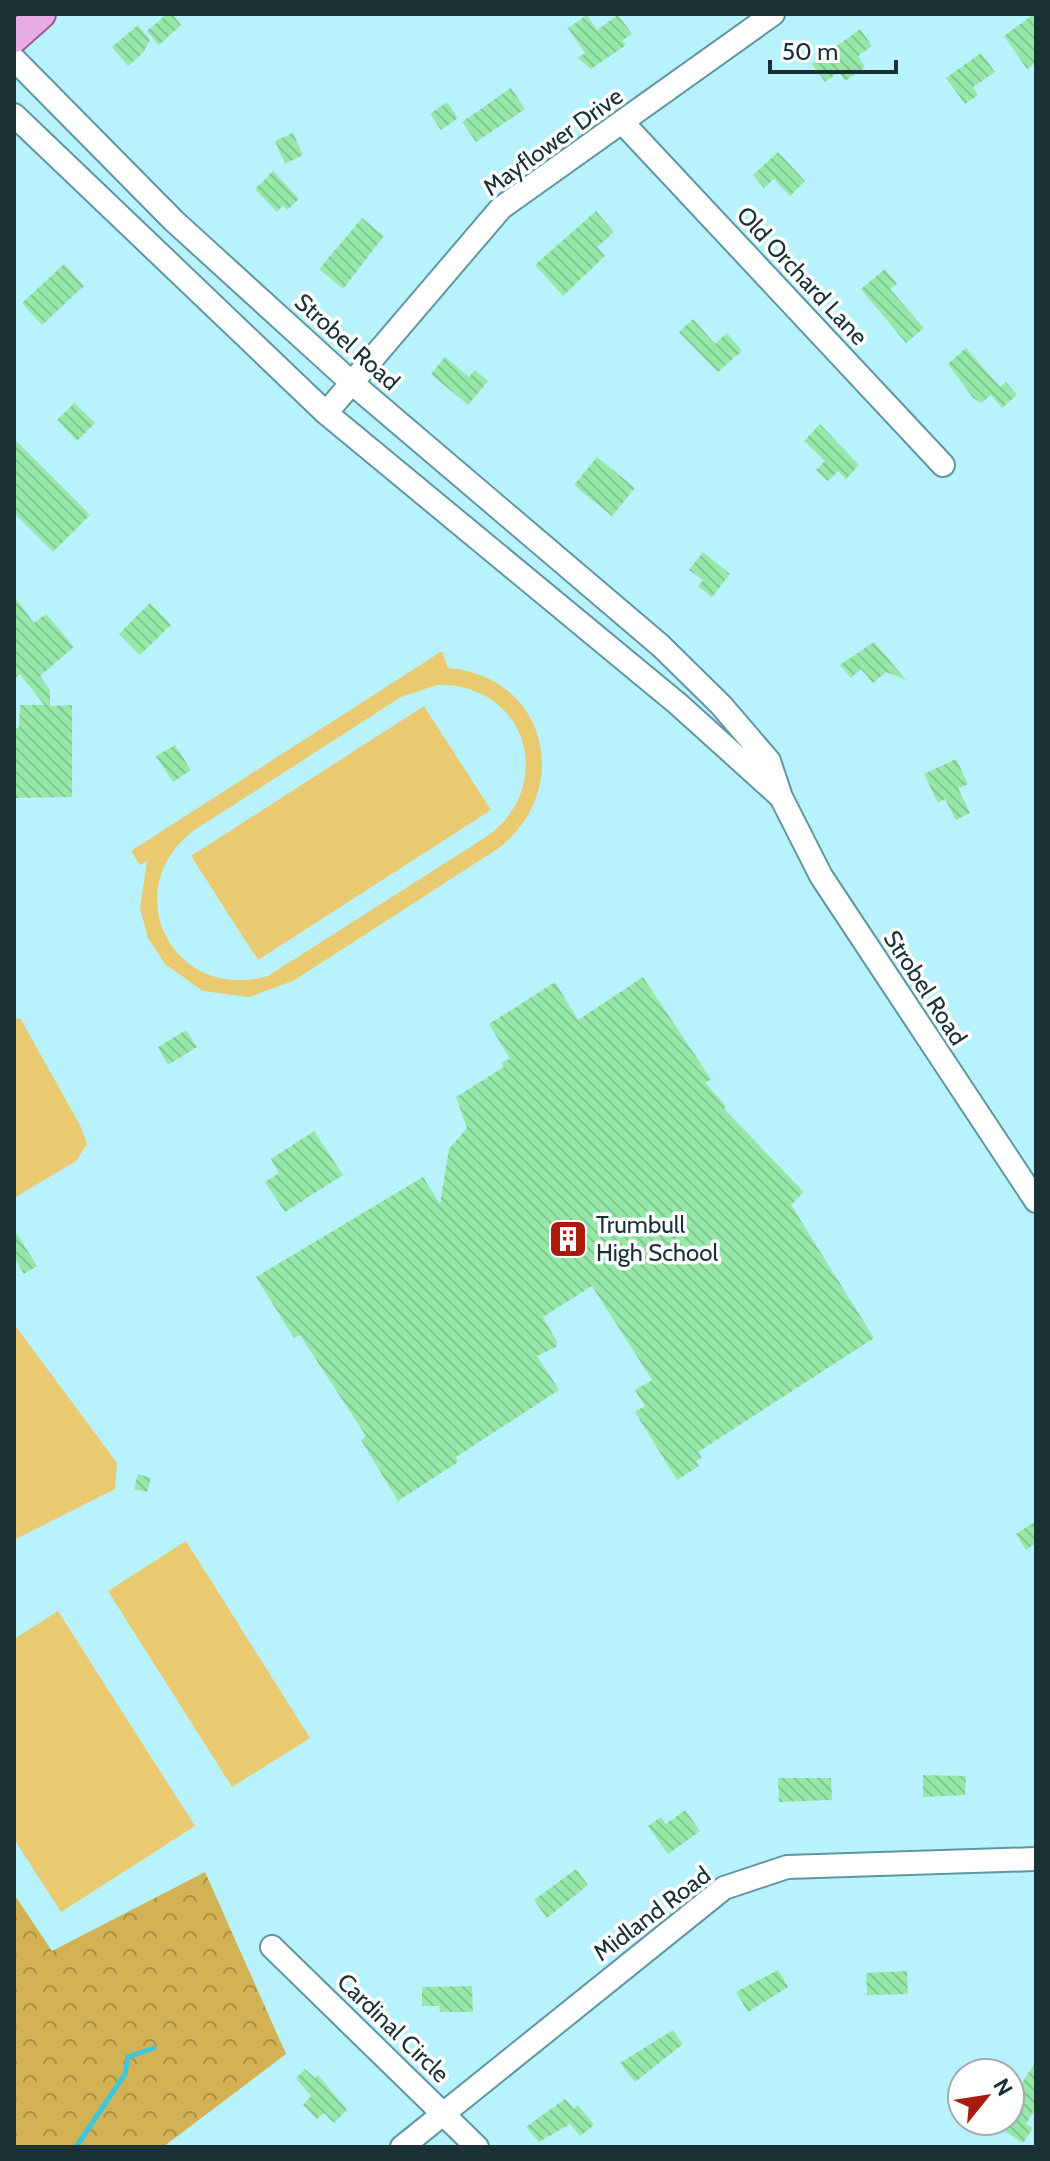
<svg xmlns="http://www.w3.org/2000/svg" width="1050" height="2161" font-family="Cabin,sans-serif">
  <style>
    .forest { fill: url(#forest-crowns) }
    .pitch { fill: #e9ca71; fill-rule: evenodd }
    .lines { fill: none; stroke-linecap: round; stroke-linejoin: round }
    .stream { stroke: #3cc7de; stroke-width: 5 }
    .building { fill: url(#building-back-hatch) }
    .minor-casing { stroke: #5f96a1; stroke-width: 26 }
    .major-casing { stroke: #975c9a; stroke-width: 32 }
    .minor { stroke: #fff; stroke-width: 22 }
    .major { stroke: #e9abe3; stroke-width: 28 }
    .labels { text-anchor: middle; stroke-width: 7; stroke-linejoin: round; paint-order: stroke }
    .street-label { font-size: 24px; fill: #193135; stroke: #fff }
    .poi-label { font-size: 24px; fill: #193135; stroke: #fff; text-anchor: start }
  </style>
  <defs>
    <pattern id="forest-crowns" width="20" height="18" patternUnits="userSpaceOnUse" patternTransform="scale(2)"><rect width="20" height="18" fill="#d2b254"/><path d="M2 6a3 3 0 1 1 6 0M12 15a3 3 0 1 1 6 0" fill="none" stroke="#aa9146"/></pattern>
    <pattern id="building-back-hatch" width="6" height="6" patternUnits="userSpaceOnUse" patternTransform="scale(2)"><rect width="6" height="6" fill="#96e8a9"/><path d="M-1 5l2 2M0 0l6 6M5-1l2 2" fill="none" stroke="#81c792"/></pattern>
  </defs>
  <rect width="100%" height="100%" fill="#b8f2fd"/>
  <path class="forest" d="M205,1872L286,2054L163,2147H14V1894L52,1951Z"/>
  <path class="pitch" d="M442,651L448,668C547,676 574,789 499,848L293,981L249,997L203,991L165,964L148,938L140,908L147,861L140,865L131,851ZM437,685C524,682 558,782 489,835L268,976C173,1003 116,891 193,831L401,697Z
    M424,706L491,810L258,960L191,856Z
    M20,1018L80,1125L87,1144L76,1161L14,1198V1020Z
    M14,1324L117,1463L115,1489L14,1540Z
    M186,1541L310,1738L232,1787L108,1591Z
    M58,1611L195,1826L61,1912L14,1839V1639Z"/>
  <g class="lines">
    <path class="stream" d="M76,2147L125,2074L128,2057L154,2048"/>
  </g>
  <path class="building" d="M167,14H172L181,25L159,45L147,31Z
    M1034,14L1036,63L1027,69L1004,36Z
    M587,15L597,30L618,15L632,34L622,41L626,45L591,69L578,58L585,53L568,28Z
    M138,25L150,40L143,53L128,66L112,47Z
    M860,29L872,46L858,56L865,67L845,81L839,72L825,82L812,64Z
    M981,53L995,72L973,87L978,95L965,104L946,78Z
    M511,88L525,109L476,142L462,122Z
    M447,102L458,118L441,130L430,114Z
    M293,133L303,155L285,164L275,141Z
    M778,152L805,181L790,196L774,179L764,188L753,175Z
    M273,171L299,199L287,210L283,205L277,212L255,189Z
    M596,211L614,232L597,247L605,256L563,296L535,265Z
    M362,218L384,236L343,289L319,269Z
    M64,264L84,286L42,325L22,303Z
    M885,269L897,284L890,289L924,328L906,343L861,289Z
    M693,319L715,344L727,333L742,351L718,372L679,332Z
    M966,348L1000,387L1006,382L1017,395L1002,408L991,395L995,392L981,403L973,398L948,364Z
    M445,357L469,377L475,370L488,381L468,405L431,374Z
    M74,403L95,423L77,441L57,420Z
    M820,424L859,465L846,479L838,471L828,481L816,470L825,461L804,441Z
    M14,439L90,515L53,552L14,513Z
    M597,457L635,488L612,516L574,485Z
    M703,552L730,574L712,597L698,586L703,580L689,570Z
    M14,596L34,623L46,614L74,647L40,676L50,690V706L72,705V797L14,798V728H19L20,705H44L20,674L14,679Z
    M150,603L171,625L140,655L119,634Z
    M874,642L906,680L886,672L873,683L861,669L851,678L840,665Z
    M175,745L191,770L173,782L156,756Z
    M956,759L968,784L958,788L970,813L956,820L945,799L938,803L924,774Z
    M643,977L711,1079L705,1083L726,1106L724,1109L804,1192L791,1205L874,1338L698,1452L702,1458L696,1461L699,1466L677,1480L635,1412L645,1406L635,1390L652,1380L592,1286L543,1317L557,1342L556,1347L537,1356L559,1390L456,1457L458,1462L398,1501L361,1440L366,1436L300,1335L294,1338L256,1277L423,1177L440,1204L449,1149L467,1128L456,1097L504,1067L501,1063L510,1059L489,1024L555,982L578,1020Z
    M186,1030L197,1047L168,1065L158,1047Z
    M314,1131L343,1175L285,1212L265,1182L279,1173L271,1159Z
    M14,1229L37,1266L24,1274L14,1257Z
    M138,1474L151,1478L147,1492L134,1489Z
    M1036,1521V1543L1026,1550L1016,1534Z
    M923,1775L966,1776L965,1795L923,1797Z
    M778,1778H831L832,1800L779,1802Z
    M685,1810L700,1831L668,1854L648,1826L661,1817L666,1824Z
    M576,1869L588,1885L547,1918L534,1900Z
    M778,1970L788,1987L748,2012L736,1992Z
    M907,1971L908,1994L867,1995L866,1973Z
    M472,1986L473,2012H440L439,2006H422V1987Z
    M673,2030L683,2044L635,2082L620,2063Z
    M1036,2061V2108L1026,2124L1033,2128L1023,2143L988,2121H1010V2102Z
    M305,2069L315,2078L318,2075L347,2110L334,2123L324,2113L317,2119L303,2105L311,2096L296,2078Z
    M565,2099L574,2109L578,2105L594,2125L580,2136L570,2124L539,2142L526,2127Z"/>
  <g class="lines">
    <defs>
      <path id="minor" d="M14,59L174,221L352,383L661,646L721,705L769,761L781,797L821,876L1036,1201
        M14,115L326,413L678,704L781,797
        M623,123L943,465
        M326,413L501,208L773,14
        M272,1947L477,2147
        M402,2147L724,1888L787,1867L1036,1859"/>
      <path id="major" d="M14,38L41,14"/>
    </defs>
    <use href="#minor" class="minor-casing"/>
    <use href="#major" class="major-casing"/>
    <use href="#minor" class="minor"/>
    <use href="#major" class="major"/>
  </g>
  <defs>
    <symbol id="building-square" viewBox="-11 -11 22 22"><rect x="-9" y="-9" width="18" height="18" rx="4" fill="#ab1b0b" stroke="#fff"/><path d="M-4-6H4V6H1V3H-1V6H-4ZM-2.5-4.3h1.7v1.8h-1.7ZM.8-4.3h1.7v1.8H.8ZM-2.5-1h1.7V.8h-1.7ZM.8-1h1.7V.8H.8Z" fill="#fff"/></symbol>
  </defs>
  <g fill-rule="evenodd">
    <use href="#building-square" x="546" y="1217" width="44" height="44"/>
  </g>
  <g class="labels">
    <g class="street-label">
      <text transform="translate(553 142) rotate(-36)" y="8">Mayflower Drive</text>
      <text transform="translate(802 276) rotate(47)" y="8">Old Orchard Lane</text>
      <text transform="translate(347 342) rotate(42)" y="8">Strobel Road</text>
      <text transform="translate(925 988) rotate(57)" y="8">Strobel Road</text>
      <text transform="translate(652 1914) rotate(-37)" y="8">Midland Road</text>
      <text transform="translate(393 2028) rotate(44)" y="8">Cardinal Circle</text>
    </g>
    <g class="poi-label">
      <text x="596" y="1233">Trumbull<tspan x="596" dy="28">High School</tspan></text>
    </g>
  </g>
  <rect width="1050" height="2161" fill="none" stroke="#193135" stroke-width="32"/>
  <g transform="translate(986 2097) rotate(60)"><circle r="38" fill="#ffffff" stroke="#a3adae" stroke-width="2"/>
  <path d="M0-6L14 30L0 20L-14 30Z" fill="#ab1b0b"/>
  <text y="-12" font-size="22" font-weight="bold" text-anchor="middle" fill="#193135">N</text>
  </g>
  <path d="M770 60v12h126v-12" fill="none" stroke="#193135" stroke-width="4"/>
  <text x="782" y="60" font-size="24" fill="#193135" stroke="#ffffff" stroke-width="6" paint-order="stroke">50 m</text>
</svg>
